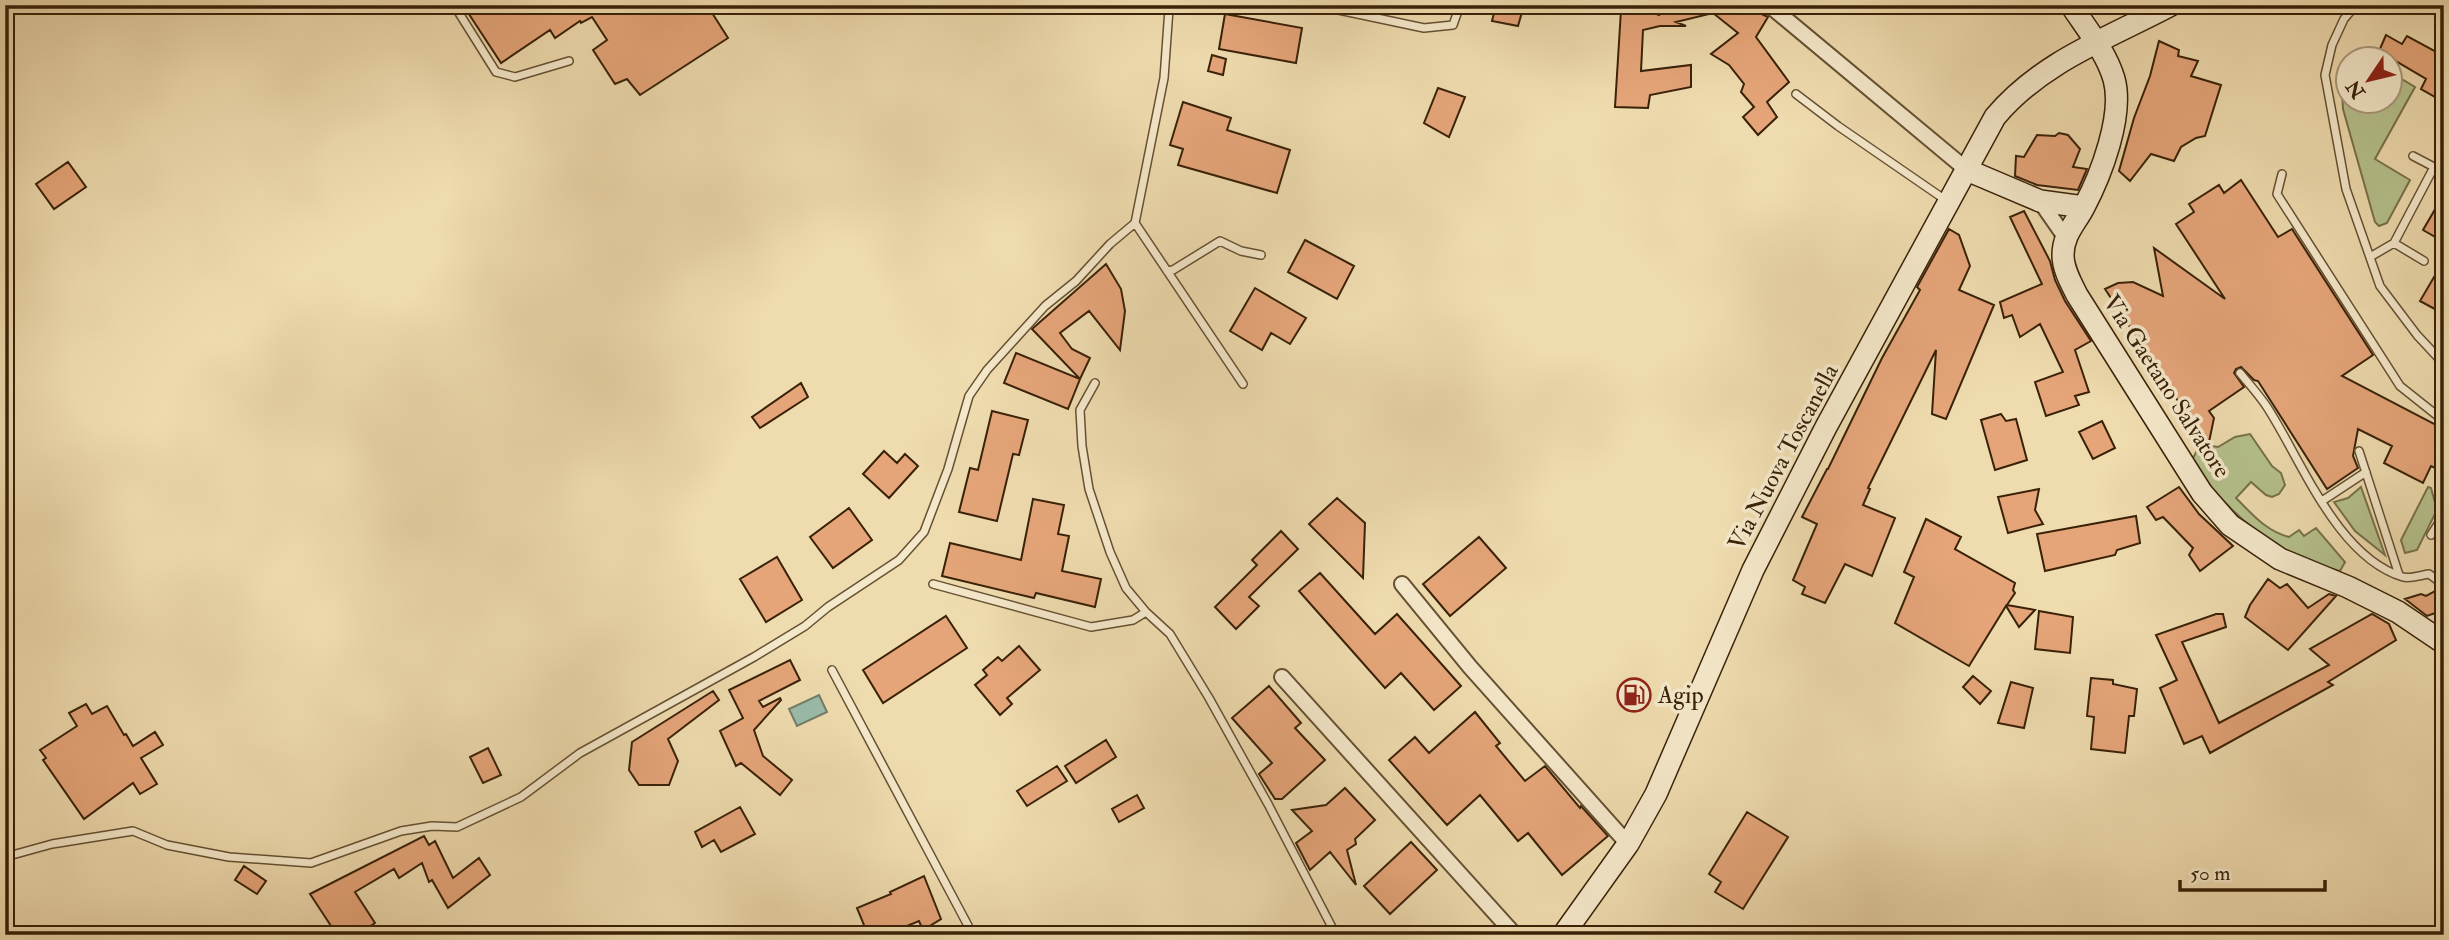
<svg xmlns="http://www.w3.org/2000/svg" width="2449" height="940" font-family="'IM FELL Double Pica',serif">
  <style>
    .green { fill: #b5c18c; stroke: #77714a; stroke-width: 2 }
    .water { fill: #99bba9; stroke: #737d69; stroke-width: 2 }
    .building { fill: #e5a579; stroke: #392108; stroke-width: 2 }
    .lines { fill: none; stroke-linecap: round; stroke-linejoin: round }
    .lane-casing { stroke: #665032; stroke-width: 10 }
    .street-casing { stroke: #665032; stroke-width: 18 }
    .secondary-casing { stroke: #392108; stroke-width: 24 }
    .lane { stroke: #f4e8ca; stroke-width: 7 }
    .street { stroke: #f4e8ca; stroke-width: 14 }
    .secondary { stroke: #f4e8ca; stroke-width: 21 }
    .labels { text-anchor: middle; stroke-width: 7; stroke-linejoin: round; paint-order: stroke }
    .street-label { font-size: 24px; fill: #392108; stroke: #f4e8ca }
    .poi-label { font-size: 24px; fill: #392108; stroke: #f4e8ca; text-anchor: start }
  </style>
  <rect width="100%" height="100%" fill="#eedbae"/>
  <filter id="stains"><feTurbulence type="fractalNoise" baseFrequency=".00286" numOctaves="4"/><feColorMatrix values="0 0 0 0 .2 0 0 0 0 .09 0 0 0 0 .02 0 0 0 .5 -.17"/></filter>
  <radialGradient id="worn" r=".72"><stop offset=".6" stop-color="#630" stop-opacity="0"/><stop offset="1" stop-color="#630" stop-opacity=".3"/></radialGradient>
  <path class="green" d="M2347,63L2348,102H2390V72L2415,87L2375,159L2410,180L2387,223L2379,226L2375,222L2343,109L2342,93Z
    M2250,434L2272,466L2281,473L2285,485L2279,494L2272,497L2266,495L2251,482L2236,498C2253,515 2266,531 2289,537L2299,530L2304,536L2316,528L2345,562L2340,571C2279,558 2225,512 2192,460L2202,441L2207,439L2212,446L2218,447L2235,437Z
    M2361,487L2385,555L2355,531L2334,502L2348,498Z
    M2428,487L2431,488L2437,510L2417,550L2405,553L2401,540Z"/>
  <path class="water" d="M819,695L827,712L797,726L789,709Z"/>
  <path class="building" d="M463,5H707L728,38L640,95L627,79L615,84L593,50L607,40L592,17L581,23L580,21L555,38L550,30L501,63Z
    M1496,5H1524L1518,26L1492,21Z
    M1677,5H1743L1768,17L1756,37L1789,82L1767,102L1777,117L1758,135L1743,117L1754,107L1741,92L1744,84L1729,65L1711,54L1738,33L1713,13L1676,22L1686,26H1660L1643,30L1641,71L1691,65V87L1650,95L1648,108L1615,107L1621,10L1641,7L1659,15L1667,8Z
    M1225,14L1302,28L1296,63L1219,49Z
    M2386,35L2402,44L2407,36L2444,56V102L2421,89L2426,79L2379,51Z
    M2159,41L2179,50L2178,56L2198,61L2191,76L2221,85L2205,136L2196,138L2181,147L2174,161L2151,154L2130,181L2119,171L2134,118L2150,76Z
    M1212,55L1226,59L1223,75L1208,71Z
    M1438,88L1465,97L1449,137L1424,123Z
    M1183,102L1231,118L1227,130L1290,150L1277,193L1178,165L1183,149L1170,145Z
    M2059,133L2068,135L2080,149L2073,167L2087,169L2078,190L2037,185L2015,176L2016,156L2024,157L2037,135L2055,136Z
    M68,162L86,187L54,209L36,184Z
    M2241,180L2278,237L2292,229L2373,355L2342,376L2444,429V472L2431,466L2423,483L2384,463L2392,446L2358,429L2353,456L2358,468L2327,489L2258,381L2254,380L2241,367L2236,369L2234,373L2244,387L2209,411L2214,418L2208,447L2105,289L2118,283L2133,282L2163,296L2154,248L2225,299L2176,224L2194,212L2189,204L2219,185L2224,193Z
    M2444,194V242L2423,230Z
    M2024,211L2050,261L2055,280L2065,301L2091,341L2075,350L2089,392L2075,396L2079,405L2046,416L2035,382L2063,372L2040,324L2020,337L2012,315L2004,318L2000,302L2042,284L2010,217Z
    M1949,229L1959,235L1970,266L1959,290L1994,305L1946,419L1932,414L1936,350L1868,488L1870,489L1863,505L1895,518L1872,576L1845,564L1825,603L1802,594L1805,587L1793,580L1817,524L1802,517L1827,469H1828L1882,358L1920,290L1917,287Z
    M1305,240L1354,266L1337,299L1288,272Z
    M2444,260V314L2420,301Z
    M1106,264L1121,289L1125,311L1120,350L1089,311L1060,333L1072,349L1090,358L1080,379L1032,329Z
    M1255,288L1306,318L1290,344L1271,333L1262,350L1230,331Z
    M1016,353L1080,379L1068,409L1004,383Z
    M801,383L808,397L760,428L752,417Z
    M992,411L1028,420L1019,455L1013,454L997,521L959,512L970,468L978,470Z
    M2001,414L2006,421L2016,419L2027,460L1995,470L1981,420Z
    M2102,421L2115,448L2093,459L2079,432Z
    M884,451L897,463L905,454L918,466L889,498L863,474Z
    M2179,487L2199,514L2233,546L2200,571L2189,555L2193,548L2163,517L2156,520L2147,507Z
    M2039,489L2035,510L2043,524L2008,533L1998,497Z
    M1337,498L1365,523L1363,578L1309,524Z
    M1033,499L1064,505L1058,534L1069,536L1062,571L1101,579L1095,607L1036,593L1034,598L942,576L950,543L1021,560Z
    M849,508L872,540L833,568L810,537Z
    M2136,516L2140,543L2117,550L2115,555L2045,571L2037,534Z
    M1926,519L1961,537L1955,549L2015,583L2013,590L2015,593L2007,605L2035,610L2019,627L2006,606L1969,666L1895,623L1914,577L1904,572Z
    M1281,531L1298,549L1249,597L1259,606L1236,629L1215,607L1257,565L1252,560Z
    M1479,537L1506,568L1450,616L1423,584Z
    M777,557L802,600L766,622L740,579Z
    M1320,573L1375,634L1397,614L1461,686L1434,710L1401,673L1385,688L1299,591Z
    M2268,579L2280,588L2287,584L2308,608L2329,594L2336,596L2288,650L2245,617L2250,605Z
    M2437,590L2438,602L2444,610L2427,616L2405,599L2421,594L2426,596Z
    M2039,611L2073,617L2070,653L2035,649Z
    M2216,614H2223L2226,627L2182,642L2219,723L2329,665L2310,649L2372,614L2389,624L2396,640L2328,682L2333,685L2210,753L2202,736L2184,744L2160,688L2177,680L2156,635Z
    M946,616L967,648L883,703L863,670Z
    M1019,646L1040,670L1007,698L1012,704L1000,715L975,685L987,675L983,670L998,657L1002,661Z
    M790,660L800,680L759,701L763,707L780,698L781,700L754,730L763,756L792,780L780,795L741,763L736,766L720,731L743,718L729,690Z
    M1973,676L1991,691L1980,704L1963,687Z
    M2091,678L2113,680V684L2137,689L2134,716H2129L2125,753L2091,749L2094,717L2087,716Z
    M2011,682L2033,688L2024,728L1998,723Z
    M1269,686L1301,723L1295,728L1325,760L1282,799H1275L1259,774L1272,763L1232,718Z
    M713,691L719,700L668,739L678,761L669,785H639L629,770L632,742Z
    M86,704L92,714L107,706L124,735L126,734L133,746L155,732L163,745L141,758L157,784L140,794L133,783L84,819L43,760L46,758L40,750L77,726L69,713Z
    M1475,712L1500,743L1496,746L1525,781L1545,766L1580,808L1581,806L1608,836L1562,875L1528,833L1518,841L1480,795L1447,825L1389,760L1415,737L1429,753Z
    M1106,740L1116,757L1076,783L1065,766Z
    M488,748L501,775L483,783L470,757Z
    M1057,766L1067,781L1027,806L1017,791Z
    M1345,788L1375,820L1355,839L1356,844L1347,850L1356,885L1330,852L1310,870L1296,843L1312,831L1292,810L1326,805Z
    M1137,795L1144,808L1119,822L1112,809Z
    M740,807L755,834L721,852L714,840L702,847L695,832Z
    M1747,812L1788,837L1743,909L1715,892L1721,882L1709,874Z
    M424,836L429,845L435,841L453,878L479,858L490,875L448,908L432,880L429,882L422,863L399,878L394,869L355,892L375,923L357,935H337L310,894Z
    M1411,842L1437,870L1390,914L1364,886Z
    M244,866L266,881L257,894L235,880Z
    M924,876L941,919L923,930L919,921L885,935H868L857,908L891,894L890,892Z"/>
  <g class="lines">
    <defs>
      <path id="lane" d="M454,5L496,72L515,77L569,61
        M1315,5L1424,28L1453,25L1460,5
        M2356,5L2344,19L2332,45L2325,75L2346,189L2380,286L2417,335L2444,364
        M1796,94L1838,126L1947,201
        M2282,174L2277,194L2400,386L2444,421
        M1135,223L1243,384
        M2394,243L2424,261
        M2370,257L2394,243L2434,167L2413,156
        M1167,271L1173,270L1220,241L1241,251L1261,255
        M2240,373C2249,384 2259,395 2267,407C2302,461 2337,557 2403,577C2410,579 2421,575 2429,574L2444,585
        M1095,383L1080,410L1082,446L1089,489L1110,552L1126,588L1146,612L1170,634L1209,698L1268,804L1336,935
        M2359,451L2399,575
        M2322,501L2366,472
        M2431,535L2444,515
        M933,584L1091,627L1133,620L1146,612
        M832,670L973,935
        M5,857L52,844L133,831L167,845L229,857L311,863L401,831L432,826L457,827L521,797L580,753L754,657L805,626L828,607L899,560L924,532L948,469L969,396L987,370L1045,306L1076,281L1110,244L1135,223L1164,78L1169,9L1171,5"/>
      <path id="street" d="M1769,5L1967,170
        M2040,201L2065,237
        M1402,584L1470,667L1628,844
        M1282,677L1515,935"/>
      <path id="secondary" d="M2071,5C2086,28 2106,52 2114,79C2124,115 2101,175 2084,207C2075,224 2063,235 2063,255C2063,269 2071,283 2077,295L2202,493L2230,525L2280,559L2348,587L2398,612L2444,643
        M1967,170L2040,201L2084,207
        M1563,935L1628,844L1656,794L1753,570L1826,427L1995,117C2042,61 2109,38 2171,5"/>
    </defs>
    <use href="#lane" class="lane-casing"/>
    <use href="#street" class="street-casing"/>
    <use href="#secondary" class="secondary-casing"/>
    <use href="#lane" class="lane"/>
    <use href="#street" class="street"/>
    <use href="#secondary" class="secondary"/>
  </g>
  <defs>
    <symbol id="fuel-ring" viewBox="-11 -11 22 22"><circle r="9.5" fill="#f4e8ca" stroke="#8f2418" stroke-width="1.5"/><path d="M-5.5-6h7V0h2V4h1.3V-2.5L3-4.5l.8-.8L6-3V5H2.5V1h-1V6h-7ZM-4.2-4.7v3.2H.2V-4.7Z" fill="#8f2418"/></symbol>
  </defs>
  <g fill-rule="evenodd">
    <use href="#fuel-ring" x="1615" y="676" width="38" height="38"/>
  </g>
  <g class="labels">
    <g class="street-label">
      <text transform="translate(2167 386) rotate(57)" y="8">Via Gaetano Salvatore</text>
      <text transform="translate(1783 457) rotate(-62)" y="8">Via Nuova Toscanella</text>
    </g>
    <g class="poi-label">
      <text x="1658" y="703">Agip</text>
    </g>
  </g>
  <rect width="2449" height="940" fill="none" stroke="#eedbae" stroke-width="28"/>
  <rect x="7" y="7" width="2435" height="926" fill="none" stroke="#392108" stroke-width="3.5"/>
  <rect x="14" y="14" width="2421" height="912" fill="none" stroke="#392108" stroke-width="2"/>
  <g transform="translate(2369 80) rotate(235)"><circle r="33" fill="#f4e8ca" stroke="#a9987c" stroke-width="2"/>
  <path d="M0-5L12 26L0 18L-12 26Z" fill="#8f2418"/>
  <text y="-10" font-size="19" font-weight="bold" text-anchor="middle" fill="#392108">N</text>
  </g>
  <path d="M2180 880v10h145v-10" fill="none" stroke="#392108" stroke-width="3.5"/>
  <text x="2190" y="880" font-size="21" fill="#392108" stroke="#f4e8ca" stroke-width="5" paint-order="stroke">50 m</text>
  <rect width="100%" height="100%" filter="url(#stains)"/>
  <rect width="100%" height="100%" fill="url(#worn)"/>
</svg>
